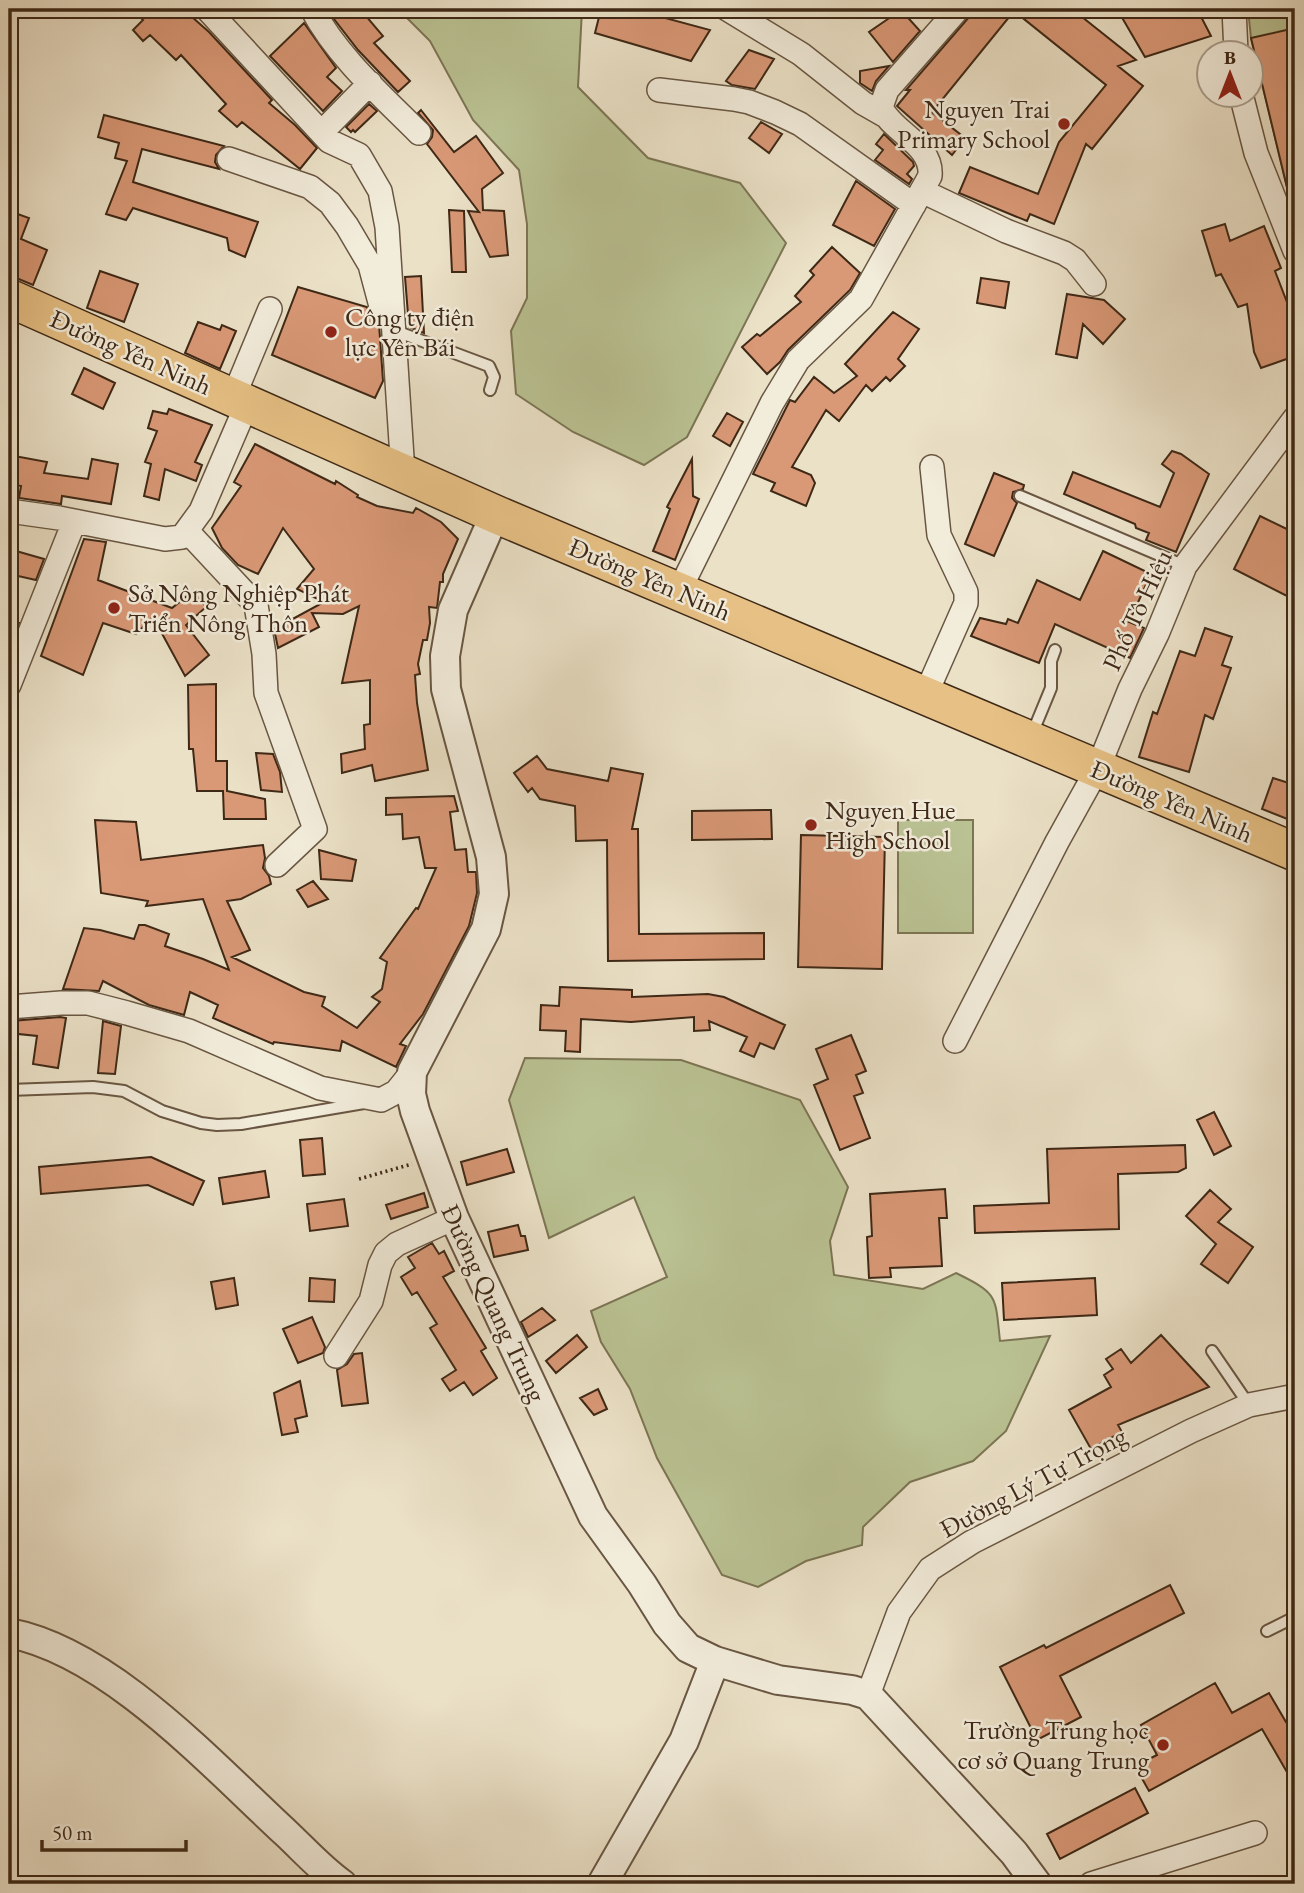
<svg xmlns="http://www.w3.org/2000/svg" width="1304" height="1893" font-family="'EB Garamond',serif">
  <style>
    .green { fill: #bac293; stroke: #7c7554; stroke-width: 2 }
    .building { fill: #d99876; stroke: #3e2816; stroke-width: 2 }
    .lines { fill: none; stroke-linecap: round; stroke-linejoin: round }
    .service-casing { stroke: #695642; stroke-width: 14 }
    .minor-casing { stroke: #695642; stroke-width: 26 }
    .tertiary-casing { stroke: #695642; stroke-width: 32 }
    .primary-casing { stroke: #3e2816; stroke-width: 40 }
    .path { stroke: #3e2816; stroke-width: 3.5; stroke-dasharray: 2 3.5; stroke-linecap: butt }
    .service { stroke: #f2ecdb; stroke-width: 10 }
    .minor { stroke: #f2ecdb; stroke-width: 23 }
    .tertiary { stroke: #f2ecdb; stroke-width: 28 }
    .primary { stroke: #e6c084; stroke-width: 37 }
    .poi-dot { fill: #8f2418; stroke: #f2ecdb; stroke-width: 2.5 }
    .labels { text-anchor: middle; stroke-width: 5; stroke-linejoin: round; paint-order: stroke }
    .poi-label { font-size: 26px; fill: #3e2816; stroke: #f2ecdb; text-anchor: start }
    .street-label { font-size: 26px; fill: #3e2816; stroke: #f2ecdb }
  </style>
  <rect width="100%" height="100%" fill="#ebe1c7"/>
  <filter id="stains"><feTurbulence type="fractalNoise" baseFrequency=".00286" numOctaves="4"/><feColorMatrix values="0 0 0 0 .2 0 0 0 0 .09 0 0 0 0 .02 0 0 0 .5 -.17"/></filter>
  <radialGradient id="worn" r=".72"><stop offset=".6" stop-color="#630" stop-opacity="0"/><stop offset="1" stop-color="#630" stop-opacity=".3"/></radialGradient>
  <path class="green" d="M398,9H582L578,87L648,158L740,183L786,243L687,437L644,465L573,432L516,394L511,331L527,298V224L519,170L473,120L430,41Z
    M1248,9H1295V220L1251,38Z
    M898,820H973V933H898Z
    M525,1058L681,1060L800,1100L848,1187L830,1241L834,1275L923,1289L956,1273C999,1294 995,1296 1000,1341L1050,1336L1006,1431L973,1461L910,1482L863,1527L862,1545L806,1561L758,1587L722,1575L657,1458L630,1389L601,1342L591,1311L667,1277L634,1197L549,1238L509,1100Z"/>
  <path class="building" d="M132,9H183L209,32L272,100L269,103L295,125L317,148L300,169L242,122L237,127L219,111L226,104L181,55L176,60L150,35L143,41L133,30L143,20Z
    M343,9H360L383,36L374,43L410,81L398,92L358,50L334,19L333,17Z
    M601,9H632L710,30L691,61L595,33Z
    M976,9H1072L1136,60L1118,66L1143,86L1092,149L1086,144L1054,224L1030,214L1027,221L959,193L970,167L1038,194L1059,142L1106,85L1014,11L932,112L965,138L952,155L897,106L910,90H906Z
    M1117,9H1197L1211,36L1145,57Z
    M901,10L920,31L893,62L869,32Z
    M304,23L336,68L327,77L342,91L323,111L270,56Z
    M1295,28V199L1290,200L1251,38Z
    M749,50L774,59L755,89L732,85L726,81Z
    M889,66L876,81L872,91L860,83V71Z
    M369,104L377,111L355,132L353,130L351,132L346,127Z
    M421,110L454,152L476,136L503,173L482,189L483,210L504,211L508,255L490,257L468,211L479,212L427,144L432,137L433,130L418,113Z
    M104,115L224,146L216,155L215,162L219,169L142,149L133,182L258,222L245,257L229,250L227,238L133,208L126,220L106,214L127,161L115,158L119,143L98,137Z
    M761,122L782,134L769,153L749,138Z
    M884,134L913,162L914,166L907,174L912,179L909,184L875,160L883,150L876,144Z
    M856,181L895,209L874,246L833,225Z
    M449,210L464,211L466,272H452Z
    M12,212L29,218L21,239L47,250L33,285L9,275V220Z
    M1225,224L1230,241L1264,226L1281,268L1275,271L1295,323V356L1261,368L1254,352L1247,304L1238,307L1221,274L1216,276L1202,231Z
    M832,247L860,273L850,290L788,350L780,362L767,374L742,347L757,334L760,336L801,302L795,296L814,275L810,271Z
    M100,271L138,284L124,322L87,308Z
    M421,276L424,333L409,327L405,277Z
    M981,278L1009,282L1005,308L977,303Z
    M298,287L367,307L372,319L379,324L383,381L375,398L272,355Z
    M1067,294L1104,300L1125,319L1103,344L1083,324L1077,358L1056,354Z
    M893,312L919,329L898,359L905,366L890,381L886,377L872,391L866,385L839,421L826,410L792,467L811,475L815,483L806,506L771,491L775,483L753,474L790,400L795,402L814,377L834,393L857,376L845,364Z
    M198,322L220,330L222,325L236,331L220,369L185,353Z
    M84,368L115,383L103,409L72,394Z
    M169,409L212,425L195,462L202,465L196,481L165,469L159,500L144,496L151,464L145,462L157,431L148,428L153,411L167,414Z
    M727,413L743,422L730,446L713,436Z
    M255,444L335,484L336,481L358,495L357,497L377,506L413,513L416,508L441,522L458,539L443,574V582H440L437,608L429,607L430,623L427,640H423L418,664L420,674L415,675L417,703L428,770L375,781L372,765L342,773L341,754L365,749L364,725L370,724V680L342,683L359,606L343,614L312,613L319,627L278,648L274,629L324,602L297,589L314,569L283,528L258,574L238,565L222,548L212,528L241,486L234,482Z
    M1172,451L1181,454L1209,474L1176,552L1146,540L1149,533L1136,528L1135,524L1064,494L1073,472L1160,507L1174,473L1162,464Z
    M9,455L47,462L44,473L88,479L92,459L118,464L111,504L62,496L61,504L19,498L21,486L9,484Z
    M692,459L693,496L699,499L675,560L653,551L670,509L667,507Z
    M994,473L1024,485L1023,489L1013,492L1012,498L1017,503L994,556L965,544Z
    M1260,516L1295,533V600L1234,569Z
    M84,539L106,542L98,580L172,608L193,591L206,607L186,625L209,655L185,676L153,617L136,634L103,623L83,675L41,656Z
    M9,549L44,559L36,580L9,574Z
    M1103,551L1151,574L1129,622L1144,628L1130,658L1055,624L1039,663L971,636L980,618L1006,624L1008,619L1018,623L1037,580L1080,600Z
    M9,623H19L11,642L9,641Z
    M1205,628L1232,637L1222,665L1231,668L1213,719L1205,715L1189,772L1139,757L1153,712L1157,714L1180,651L1195,656Z
    M216,684V761H227V791L265,799L266,819H224L223,791H197L193,749H189L188,685Z
    M256,753L273,754L280,772L282,792L261,790Z
    M537,756L547,769L608,781L611,768L643,774L632,829H638L639,934L764,933V959L608,961L607,840L576,841L575,806L540,799L532,788L528,792L514,773Z
    M1273,778L1295,785V822L1262,809Z
    M454,796L458,811L450,812L455,850L466,849L468,872H476L477,893L469,926L423,1014L400,1044L406,1046L396,1067L342,1041L340,1051L274,1042L273,1044L213,1018L218,1005L190,992L184,1015L149,1005L103,981L99,991L63,989L84,928L100,930L134,939L139,925H145L169,934L165,946L203,959L229,970L203,899L146,906L148,901L101,893L95,820L136,822L141,860L263,845L265,858L263,868L269,876L271,884L241,899L227,901L250,950L232,957L304,992L325,997L322,1006L357,1028L380,1002L372,997L382,989L387,962L380,958L416,908L418,909L436,868H425L419,837L403,839L402,814L386,815V798Z
    M771,810L772,839L692,840V811Z
    M801,835L885,837L882,969L798,967Z
    M319,850L356,860L352,881L321,879Z
    M313,881L328,899L308,907L297,890Z
    M560,987L632,990V997L708,994L724,997L785,1025L774,1049L760,1043L754,1057L740,1051L747,1037L709,1021L710,1030L694,1031V1017L631,1022L581,1019L580,1052L565,1051L566,1031L540,1030L541,1005L559,1006Z
    M60,1017L66,1018L58,1068L33,1064L37,1036L9,1033L11,1021Z
    M103,1021L121,1026L115,1074L98,1073Z
    M851,1035L866,1071L856,1075L863,1093L854,1096L870,1138L840,1150L814,1085L828,1079L816,1049Z
    M1214,1112L1231,1146L1214,1155L1197,1120Z
    M322,1138L325,1174L303,1176L300,1140Z
    M1185,1145L1186,1168L1178,1172L1118,1174L1119,1229L975,1233L974,1206L1049,1203L1047,1149Z
    M507,1149L514,1172L467,1185L461,1162Z
    M151,1157L204,1181L193,1205L148,1185L41,1194L39,1167Z
    M265,1171L269,1197L223,1204L219,1178Z
    M945,1189L947,1218H939L942,1266L890,1268L891,1277L869,1278L867,1237L872,1236L870,1194Z
    M1210,1190L1231,1209L1218,1222L1253,1247L1228,1283L1201,1264L1216,1244L1186,1216Z
    M424,1193L428,1207L391,1219L386,1205Z
    M344,1199L348,1226L310,1231L307,1204Z
    M518,1225L521,1236H525L528,1250L494,1257L488,1232Z
    M432,1243L439,1254L444,1251L454,1271L443,1277L486,1348L481,1351L497,1378L473,1395L464,1382L450,1391L442,1379L456,1370L430,1328L437,1324L417,1292L412,1295L401,1277L415,1268L408,1257Z
    M234,1278L238,1305L216,1309L211,1282Z
    M310,1278L335,1280L334,1302L309,1301Z
    M1095,1278L1097,1315L1004,1320L1002,1283Z
    M542,1308L555,1320L528,1337L521,1322Z
    M312,1317L325,1347L323,1353L298,1363L283,1329Z
    M577,1335L587,1347L556,1373L546,1361Z
    M1161,1335L1209,1387L1118,1425L1122,1432L1091,1449L1069,1410L1111,1387L1104,1375L1113,1369L1106,1359L1121,1349L1131,1363Z
    M362,1353L368,1403L342,1406L337,1370L347,1364L354,1354Z
    M300,1381L307,1416L295,1419L298,1432L282,1435L274,1393Z
    M598,1389L607,1409L594,1415L580,1398Z
    M1170,1585L1184,1613L1060,1676L1081,1717L1037,1740L1000,1667L1044,1645L1046,1648Z
    M1215,1683L1232,1713L1269,1693L1286,1722L1295,1716V1786L1262,1729L1149,1791L1135,1766L1157,1755L1141,1725Z
    M1135,1788L1148,1813L1060,1859L1047,1834Z"/>
  <g class="lines">
    <defs>
      <path id="service" d="M393,330L489,366L494,377L490,390
        M1020,496L1185,566
        M1032,734L1051,688V661L1055,650
        M9,1090L93,1087L124,1091L162,1111L201,1123L217,1125L241,1124L364,1103
        M1212,1351L1249,1405
        M1267,1631L1295,1617"/>
      <path id="minor" d="M207,9L329,141L359,155L380,191L387,227L403,473
        M312,9C337,56 381,95 419,133
        M727,9L801,54L863,103L884,115
        M1234,9L1236,52
        M659,90L734,99L749,102L775,112L800,124L914,205
        M1241,94L1256,153L1295,251
        M322,132L370,83
        M229,159L310,187L330,203L347,226L370,265L382,310
        M922,191L1006,231L1064,253L1075,260L1094,284
        M233,398L270,309
        M9,511L59,518L165,539L182,537L201,511L247,404
        M188,532L256,605L264,654L266,693L315,829L277,865
        M679,591L772,403L798,360L861,299L930,176C933,144 891,132 881,107L887,90L958,9
        M9,685L74,522
        M925,696L966,603V592L939,535L932,467
        M9,1007L61,1003H88L127,1013L189,1031L320,1088L381,1100L396,1092L412,1072
        M955,1041L1057,842L1098,768L1130,689L1157,634L1185,566L1295,418
        M336,1356L371,1301L380,1265L386,1253L397,1244L454,1218
        M868,1695L899,1612L930,1569L972,1542L1191,1431L1249,1405L1295,1396
        M1091,1884L1255,1833"/>
      <path id="tertiary" d="M495,514L453,610L445,656L446,689L491,857L494,894L486,929L412,1072L411,1094L415,1111L454,1218L593,1516L642,1584L667,1624L688,1648L715,1661L778,1680L852,1690L868,1695L1014,1853L1037,1884
        M9,1633C110,1652 212,1765 287,1834C305,1851 322,1870 342,1884
        M602,1884L684,1741L715,1661"/>
      <path id="primary" d="M9,298L495,514L1295,852"/>
    </defs>
    <use href="#service" class="service-casing"/>
    <use href="#minor" class="minor-casing"/>
    <use href="#tertiary" class="tertiary-casing"/>
    <use href="#primary" class="primary-casing"/>
    <path class="path" d="M359,1179L412,1164"/>
    <use href="#service" class="service"/>
    <use href="#minor" class="minor"/>
    <use href="#tertiary" class="tertiary"/>
    <use href="#primary" class="primary"/>
  </g>
  <g class="poi-dot">
    <circle cx="1064" cy="124" r="7"/>
    <circle cx="331" cy="332" r="7"/>
    <circle cx="114" cy="608" r="7"/>
    <circle cx="811" cy="825" r="7"/>
    <circle cx="1163" cy="1745" r="7"/>
  </g>
  <g class="labels">
    <g class="poi-label">
      <text x="1050" y="118" text-anchor="end">Nguyen Trai<tspan x="1050" dy="30">Primary School</tspan></text>
      <text x="345" y="326">Công ty điện<tspan x="345" dy="30">lực Yên Bái</tspan></text>
      <text x="128" y="602">Sở Nông Nghiệp Phát<tspan x="128" dy="30">Triển Nông Thôn</tspan></text>
      <text x="825" y="819">Nguyen Hue<tspan x="825" dy="30">High School</tspan></text>
      <text x="1149" y="1739" text-anchor="end">Trường Trung học<tspan x="1149" dy="30">cơ sở Quang Trung</tspan></text>
    </g>
    <g class="street-label">
      <text transform="translate(131 352) rotate(24)" y="9">Đường Yên Ninh</text>
      <text transform="translate(650 579) rotate(23)" y="9">Đường Yên Ninh</text>
      <text transform="translate(1137 610) rotate(-65)" y="9">Phố Tô Hiệu</text>
      <text transform="translate(1172 801) rotate(23)" y="9">Đường Yên Ninh</text>
      <text transform="translate(494 1303) rotate(65)" y="9">Đường Quang Trung</text>
      <text transform="translate(1033 1482) rotate(-28)" y="9">Đường Lý Tự Trọng</text>
    </g>
  </g>
  <rect width="1304" height="1893" fill="none" stroke="#ebe1c7" stroke-width="35"/>
  <rect x="10" y="10" width="1283" height="1872" fill="none" stroke="#3e2816" stroke-width="3.5"/>
  <rect x="18" y="18" width="1269" height="1858" fill="none" stroke="#3e2816" stroke-width="2"/>
  <g transform="translate(1230 74)"><circle r="33" fill="#f2ecdb" stroke="#aa9e8c" stroke-width="2"/>
  <path d="M0-5L12 26L0 18L-12 26Z" fill="#8f2418"/>
  <text y="-10" font-size="19" font-weight="bold" text-anchor="middle" fill="#3e2816">B</text>
  </g>
  <path d="M42 1840v10h144v-10" fill="none" stroke="#3e2816" stroke-width="3.5"/>
  <text x="52" y="1840" font-size="21" fill="#3e2816" stroke="#f2ecdb" stroke-width="5" paint-order="stroke">50 m</text>
  <rect width="100%" height="100%" filter="url(#stains)"/>
  <rect width="100%" height="100%" fill="url(#worn)"/>
</svg>
